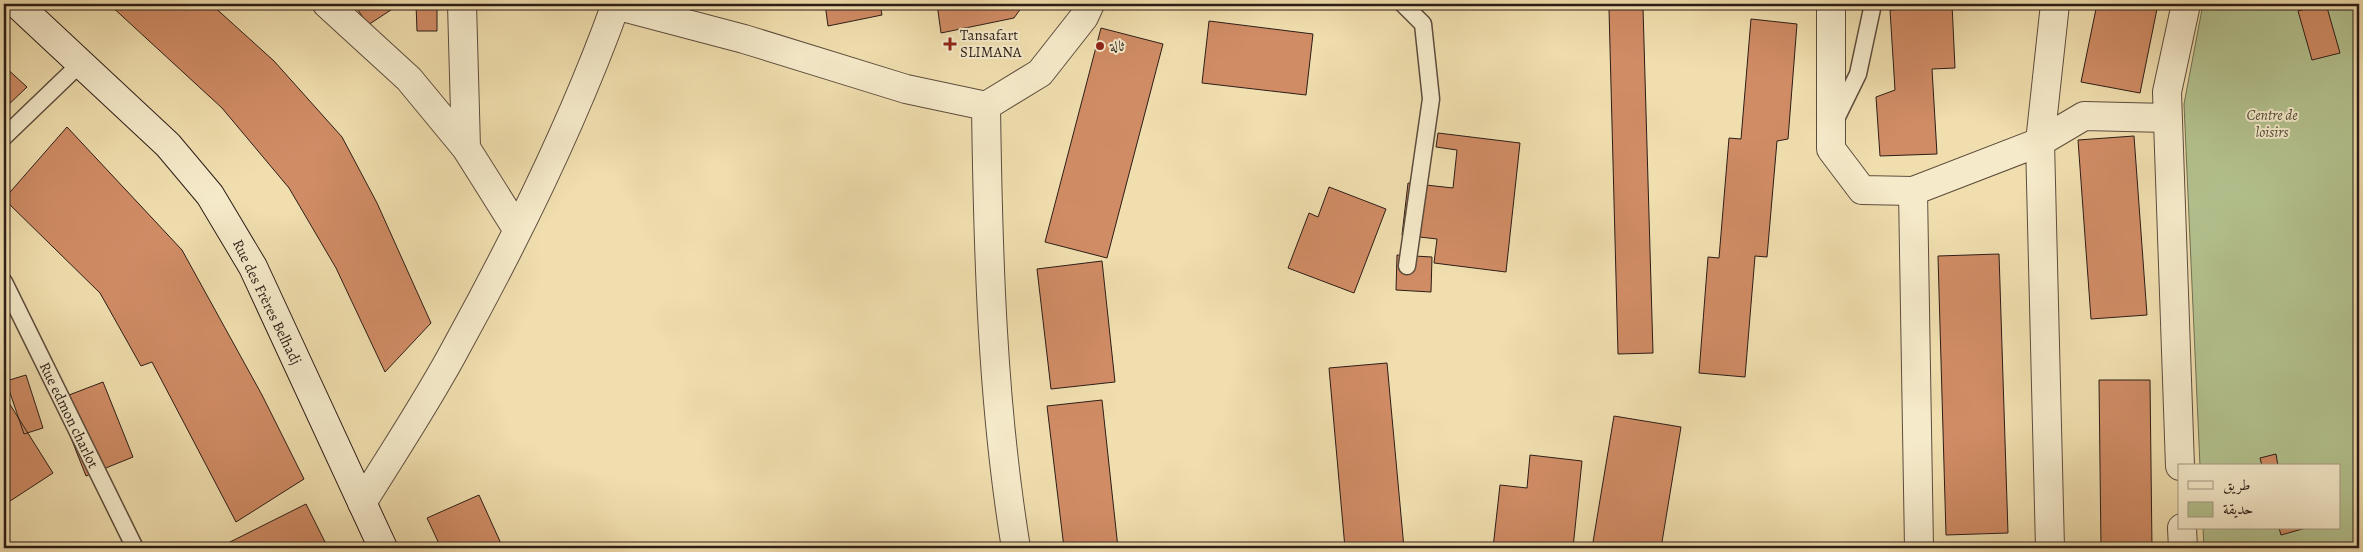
<svg xmlns="http://www.w3.org/2000/svg" width="2363" height="552" font-family="Alegreya,Amiri,serif">
  <style>
    .green { fill: #b3c28f; stroke: #707053 }
    .building { fill: #d08c65; stroke: #2c1d17 }
    .lines { fill: none; stroke-linecap: round; stroke-linejoin: round }
    .lane-casing { stroke: #5d4d3d; stroke-width: 19 }
    .street-casing { stroke: #5d4d3d; stroke-width: 30 }
    .secondary-casing { stroke: #2c1d17; stroke-width: 30 }
    .lane { stroke: #f5eaca; stroke-width: 16 }
    .street { stroke: #f5eaca; stroke-width: 28 }
    .secondary { stroke: #f5eaca; stroke-width: 28 }
    .poi-dot { fill: #8f2418; stroke: #f5eaca; stroke-width: 2 }
    .labels { text-anchor: middle; stroke-width: 4; stroke-linejoin: round; paint-order: stroke }
    .poi-label { font-size: 15px; fill: #2c1d17; stroke: #f5eaca; text-anchor: start }
    .park-label { font-size: 15px; font-style: italic; fill: #544f3b; stroke: #f5eaca }
    .street-label { font-size: 15px; fill: #2c1d17; stroke: #f5eaca }
  </style>
  <rect width="100%" height="100%" fill="#f0deae"/>
  <filter id="stains"><feTurbulence type="fractalNoise" baseFrequency=".004" numOctaves="4"/><feColorMatrix values="0 0 0 0 .2 0 0 0 0 .09 0 0 0 0 .02 0 0 0 .5 -.17"/></filter>
  <radialGradient id="worn" r=".72"><stop offset=".6" stop-color="#630" stop-opacity="0"/><stop offset="1" stop-color="#630" stop-opacity=".3"/></radialGradient>
  <path class="green" d="M2203,4H2359V548H2204L2203,528H2339V466H2200L2184,104Z"/>
  <path class="building" d="M109,4H211L274,61L342,137L377,203L431,323L385,372L336,268L289,188L222,108Z
    M354,4H400L368,25Z
    M416,4H437V31H417Z
    M825,4H880L882,15L828,26Z
    M937,4H1024L1014,18L941,33Z
    M1914,4H1957H1952L1955,68L1932,69L1937,154L1880,156L1876,97L1895,90L1890,10L1915,8Z
    M2097,4H2158L2140,93L2081,82Z
    M2322,4H2326L2340,53L2312,60L2298,11Z
    M1643,8L1653,353L1618,354L1609,9Z
    M1751,19L1797,24L1788,139L1777,141L1767,257L1755,256L1745,377L1699,373L1708,257L1719,258L1729,138L1741,139Z
    M1209,21L1313,34L1306,95L1202,83Z
    M1101,28L1163,44L1107,258L1045,242Z
    M4,66L27,87L4,109Z
    M67,127L182,250L262,395L304,479L236,522L152,362L141,366L100,293L4,199Z
    M1438,133L1520,143L1506,272L1434,263L1437,239L1402,235L1408,183L1453,188L1457,150L1436,147Z
    M2134,136L2147,315L2091,319L2078,140Z
    M1329,187L1386,209L1354,293L1288,268L1309,213L1318,217Z
    M1999,254L2008,533L1946,535L1938,256Z
    M1397,255L1432,257L1431,292L1396,290Z
    M1102,261L1115,382L1051,389L1037,269Z
    M1387,363L1404,548H1345L1329,368Z
    M26,375L43,428L24,434L6,381Z
    M2099,380H2150L2152,548H2101Z
    M103,382L133,457L86,476L56,400Z
    M4,395L53,473L4,505Z
    M1102,400L1118,548H1064L1047,406Z
    M1614,416L1681,427L1661,548H1592Z
    M2276,454L2278,466H2262L2260,458Z
    M1530,455L1582,461L1573,548H1493L1500,485L1527,488Z
    M479,495L503,548H441L427,518Z
    M306,504L328,548H218Z
    M2279,528H2306L2281,535Z
    M55,544L57,548H43Z"/>
  <g class="lines">
    <defs>
      <path id="lane" d="M1403,4L1423,24L1431,99L1407,266
        M1835,121L1858,74L1873,4
        M4,137L81,63
        M4,282L135,548"/>
      <path id="street" d="M327,4L409,79L466,148L517,229
        M462,4L466,148
        M1831,4V149L1862,190L1913,191L2040,142L2084,116L2167,118
        M615,5L744,39L906,89L986,106C988,253 992,403 1016,548
        M986,106L1040,73L1084,17L1090,4
        M1913,191L1919,548
        M2180,466L2167,92L2186,4
        M362,503C394,451 429,399 458,344C518,235 574,121 616,4
        M2182,528L2183,548
        M2050,548L2040,142L2055,4"/>
      <path id="secondary" d="M17,4L168,145L210,195L253,267L383,548"/>
    </defs>
    <use href="#lane" class="lane-casing"/>
    <use href="#street" class="street-casing"/>
    <use href="#secondary" class="secondary-casing"/>
    <use href="#lane" class="lane"/>
    <use href="#street" class="street"/>
    <use href="#secondary" class="secondary"/>
  </g>
  <g class="poi-dot">
    <path d="M947.5 36.5h5v5h5v5h-5v5h-5v-5h-5v-5h5z"/>
    <circle cx="1100" cy="46" r="5"/>
  </g>
  <g class="labels">
    <g class="poi-label">
      <text x="960" y="40">Tansafart<tspan x="960" dy="17">SLIMANA</tspan></text>
      <text x="1110" y="51">ثالة</text>
    </g>
    <g class="park-label">
      <text x="2272" y="120">Centre de<tspan x="2272" dy="17">loisirs</tspan></text>
    </g>
    <g class="street-label">
      <text transform="translate(267 302) rotate(64)" y="5">Rue des Frères Belhadj</text>
      <text transform="translate(69 415) rotate(64)" y="5">Rue edmon charlot</text>
    </g>
  </g>
  <rect width="2363" height="552" fill="none" stroke="#f0deae" stroke-width="20"/>
  <rect x="5" y="5" width="2353" height="542" fill="none" stroke="#2c1d17" stroke-width="2.5"/>
  <rect x="10" y="10" width="2343" height="532" fill="none" stroke="#2c1d17"/>
  <rect x="2178" y="464" width="162" height="65" fill="#f5eaca" stroke="#a59882"/>
  <rect x="2188" y="481" width="25" height="8" fill="#f5eaca" stroke="#a59882"/>
  <text x="2223" y="490" font-size="15" fill="#2c1d17">طريق</text>
  <rect x="2188" y="502" width="25" height="15" fill="#b3c28f" stroke="#a59882"/>
  <text x="2223" y="514" font-size="15" fill="#2c1d17">حديقة</text>
  <rect width="100%" height="100%" filter="url(#stains)"/>
  <rect width="100%" height="100%" fill="url(#worn)"/>
</svg>
